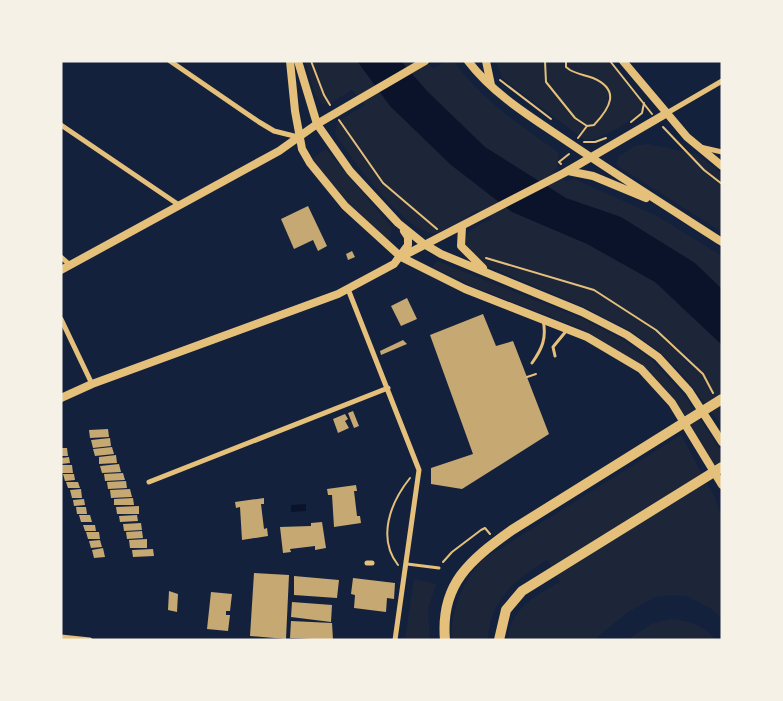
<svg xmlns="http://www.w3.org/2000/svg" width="783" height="701" font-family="Figtree,sans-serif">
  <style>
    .green { fill: #1d2539 }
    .water { fill: #0b132b }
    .building { fill: #c6a872 }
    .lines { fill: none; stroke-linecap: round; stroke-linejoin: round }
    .path { stroke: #e5c07b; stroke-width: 2 }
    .service { stroke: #e5c07b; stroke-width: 3 }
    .minor { stroke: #e5c07b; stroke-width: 5 }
    .secondary { stroke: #e5c07b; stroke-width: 8 }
    .motorway { stroke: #e5c07b; stroke-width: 10 }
  </style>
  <rect width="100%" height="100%" fill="#14213d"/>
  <path class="green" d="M305,61H427L433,69L445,62L455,63C483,101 520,125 558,152L559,159L556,170L553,172L566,181L574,179L657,216L722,256V426L684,376L660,352L629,330L584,307L484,265L465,246C464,228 482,225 493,218L478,210C466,217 448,232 434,233C406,234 350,157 335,134L337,122L365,105L352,90L328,105L322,104L315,94Z
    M496,61H608L640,100C641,104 643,108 640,112C632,121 597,142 585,140L508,83L502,77Z
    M648,144L697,154L722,174V232L616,165L619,156L635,146Z
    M326,149L392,228L389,240L386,241L352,208L316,166L312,159Z
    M437,261L583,319L625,341L651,359L687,399L722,453V477L675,402L645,370L587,331L474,287L432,267Z
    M681,435L715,498L722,518V618L710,608L687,596L672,595L655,597L628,612L594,640H508C510,608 535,596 560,582L547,560C516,579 489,600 488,640H452C451,608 462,584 482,560Z
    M414,579L436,584L428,609L430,640H405Z
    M670,619C689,621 704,625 716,640H627L651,624Z"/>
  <path class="water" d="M357,61H401L427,91L485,147L566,198L621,217L695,263L722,289V345L655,282L587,244L512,212L451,165L390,106Z
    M306,504V511L291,512V505Z"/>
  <path class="building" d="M308,206L327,246L318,251L313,240L294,249L281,219Z
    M352,251L355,257L348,260L346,254Z
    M407,298L417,319L401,326L391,306Z
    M483,314L496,346L513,341L549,434L462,489L431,484V468L473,454L430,335Z
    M403,340L407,344L381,355L380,351Z
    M353,411L359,426L354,428L348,413Z
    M345,414L348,419L345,421L349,428L338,433L333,419Z
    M108,429L109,437L90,438L89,430Z
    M110,438L111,446L93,448L91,440Z
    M112,447L114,454L95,456L93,449Z
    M61,448H67L68,456H61Z
    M116,455L117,463L99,464V457Z
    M69,457L70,463L61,464V458Z
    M119,464L121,472L102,473L100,466Z
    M61,465H72L73,473H62Z
    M123,473L125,480L105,481L104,474Z
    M63,474H74L75,480L65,481Z
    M126,481L127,488L108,489L107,482Z
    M66,482H78L80,488H68Z
    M356,485L357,491H354L357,516H360L361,523L334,527L332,495H328L327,489Z
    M81,489L82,498H72L70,490Z
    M130,489L132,497L111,498L110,490Z
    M133,498L134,505H114V499Z
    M264,498V504H261L264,529L267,528L268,536L242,540L240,507L236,508L235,502Z
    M84,499L85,505L74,506L73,500Z
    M139,506V514H117L116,507Z
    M76,507H86L87,514H77Z
    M79,515H90L92,522H81Z
    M137,515L138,521L120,522L119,516Z
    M322,522L326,548L315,550V546L290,549L291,552L283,553L280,527L311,526V523Z
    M141,523L142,530L124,531L123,524Z
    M83,525H95L96,531H85Z
    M142,531L143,538L127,539L126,532Z
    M86,532H99L100,539H88Z
    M147,539V548H130L129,540Z
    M100,540L102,547L91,548L89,541Z
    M103,548L105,557L94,558L92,550Z
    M153,549L154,556L133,557L132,550Z
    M254,573L289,575L286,639L250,636Z
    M294,576L339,580L337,598L294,595Z
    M353,578L395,583L394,599L387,598L386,612L354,608L355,595L351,594Z
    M169,591L178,594L177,612L168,610Z
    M211,592L232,594L230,611H226V615H230L228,631L207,629Z
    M292,602L332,605L331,622L291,617Z
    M291,621L332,623L333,640L290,638Z"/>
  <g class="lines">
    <path class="path" d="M311,61L324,95L330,105
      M545,61L546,82L575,118L587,126L594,125C610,108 621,90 593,78C585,75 577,74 570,70L566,67V61
      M610,61L652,114
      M500,80L551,119
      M339,120L383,183L437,229
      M631,122L642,113L644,103
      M663,127L704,170L722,184
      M578,138L587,126
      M584,142H595L606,138
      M561,164L559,162L569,154
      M486,258L594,290L656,330L703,374L713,393
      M527,377L536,374
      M443,562L452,552L481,530L485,528L490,534
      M398,565C377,538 390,503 410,478"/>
    <path class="service" d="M555,356L553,347L567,330
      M532,363C542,349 547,338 543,320
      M407,564L439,568"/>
    <path class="minor" d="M170,61L259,122L274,131L298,137
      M667,113L722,81
      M61,125L179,205
      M700,147L722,152
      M61,257L70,265
      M348,289L419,470L395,640
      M61,319L92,384
      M149,482L388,388
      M367,563H372
      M61,637L90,640"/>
    <path class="secondary" d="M290,61L295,111L302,149L310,163L345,206L401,257L465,289L587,337L641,369L672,403L722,485
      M298,61L317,124L350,171L398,223L424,244L441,254L582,312L627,335L658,357L689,391L722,442
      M468,61C494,95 531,117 565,140C617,175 669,208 722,242
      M486,61L491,85
      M623,61L687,137L722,166
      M568,171L593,176L646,198
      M462,227L461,246L483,268
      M403,256L564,173L667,113
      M61,270L279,151L317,124L425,61
      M61,398L92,384L338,294L394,264L408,245V237L404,231"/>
    <path class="motorway" d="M445,640C440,584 470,560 512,530L722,399
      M499,640L506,610L522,591L722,467"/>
  </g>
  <rect width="783" height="701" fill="none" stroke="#f6f1e7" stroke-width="125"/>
</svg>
